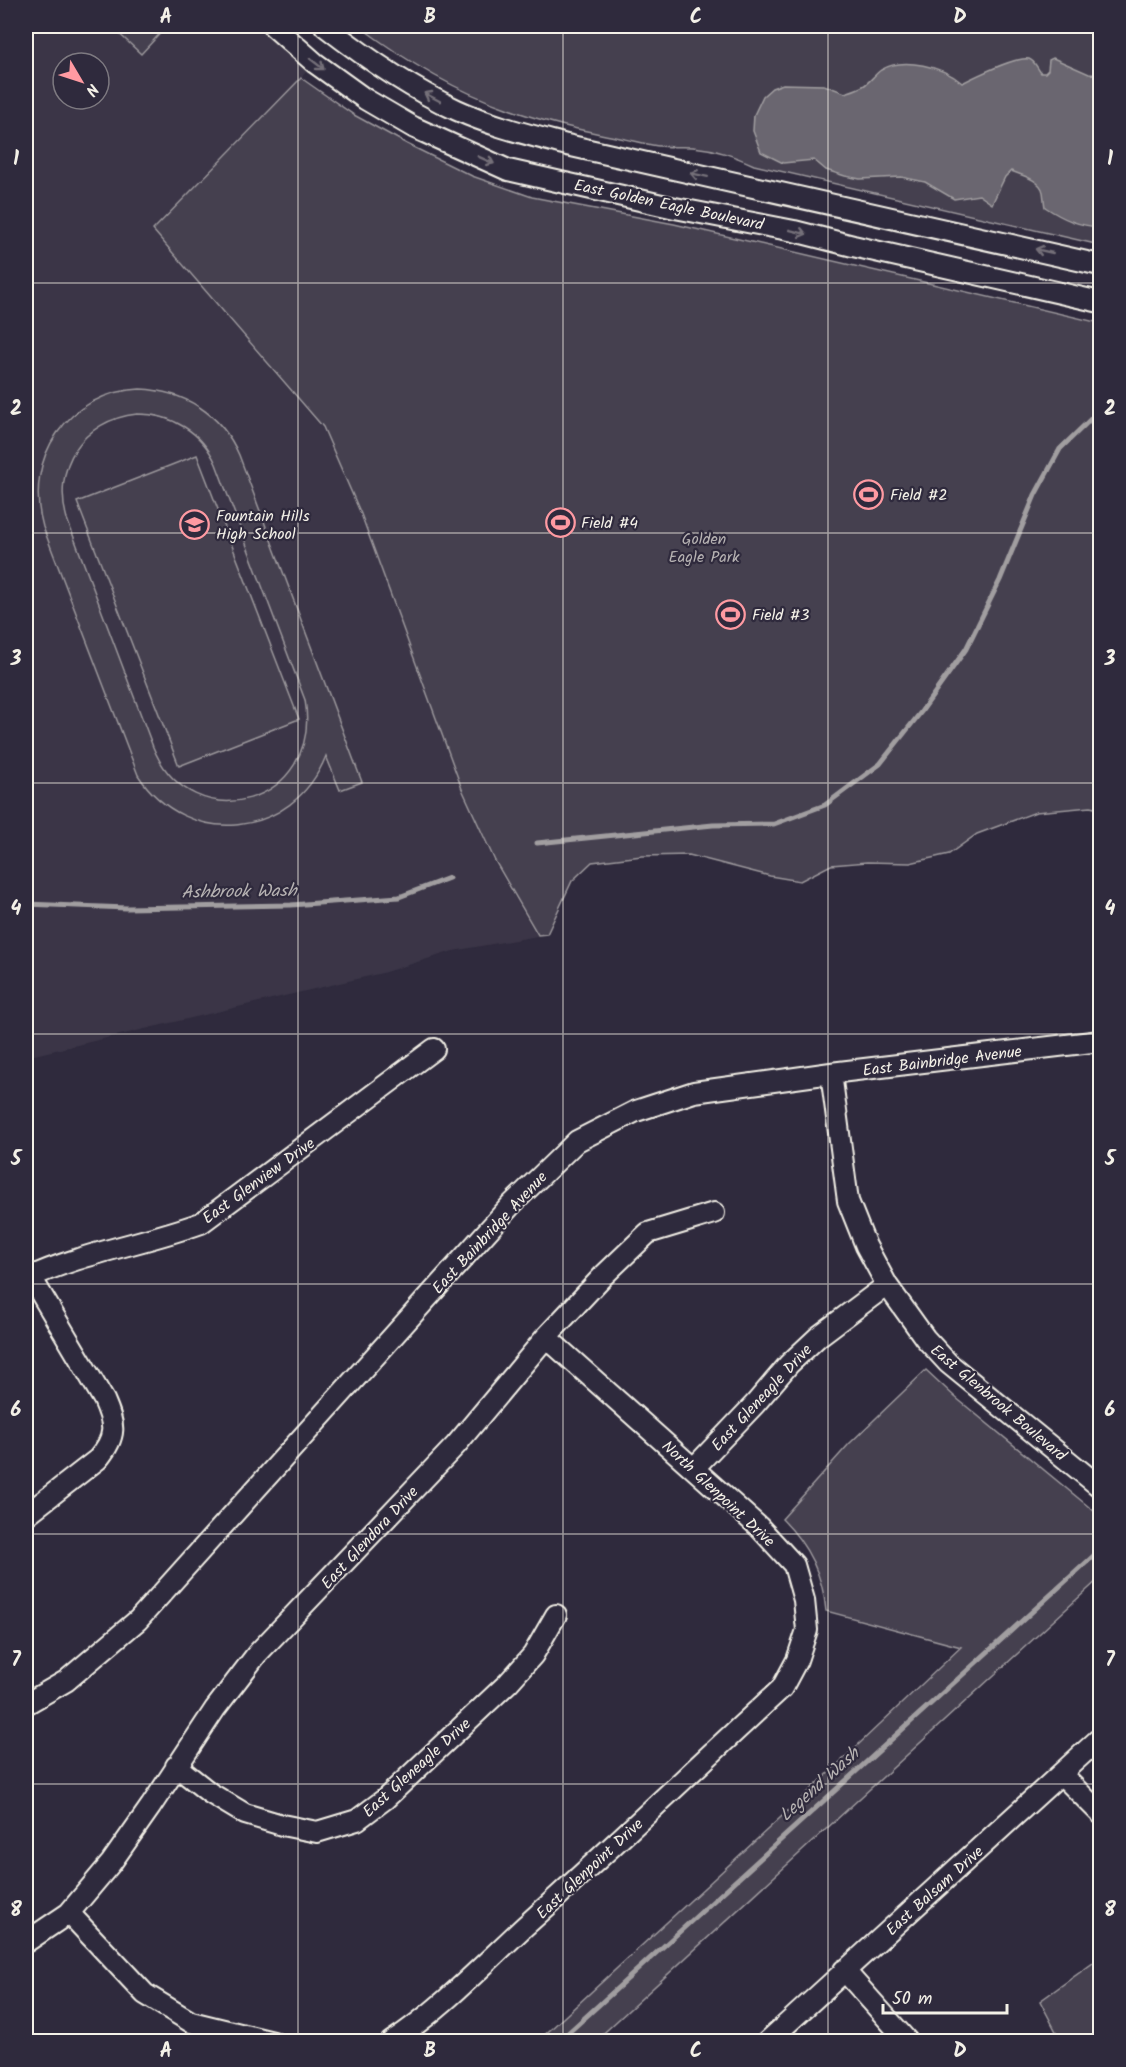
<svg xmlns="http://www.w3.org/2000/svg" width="1126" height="2067" font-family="Kalam,sans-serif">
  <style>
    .built { fill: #3b3647; fill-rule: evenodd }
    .green { fill: #454050; stroke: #9c989c; stroke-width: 1.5; fill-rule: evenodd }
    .water { fill: #6a6670; stroke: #a19ea0; stroke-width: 1.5 }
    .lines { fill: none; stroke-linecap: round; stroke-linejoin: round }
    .stream { stroke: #a19ea0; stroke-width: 5 }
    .minor-casing { stroke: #f4f1e8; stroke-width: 24 }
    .minor { stroke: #2f2a3d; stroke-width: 20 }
    .oneway { stroke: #747079 }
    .grid { fill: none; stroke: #f4f1e8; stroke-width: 1.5; stroke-opacity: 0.55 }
    .labels { text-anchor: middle; stroke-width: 4.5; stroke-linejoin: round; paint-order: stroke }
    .street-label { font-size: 16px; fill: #f4f1e8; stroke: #2f2a3d }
    .poi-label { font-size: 16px; fill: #f4f1e8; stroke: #2f2a3d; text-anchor: start }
    .park-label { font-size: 16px; fill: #b7b3b3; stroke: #2f2a3d }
    .water-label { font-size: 18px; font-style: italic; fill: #b6b2b2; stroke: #2f2a3d }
    .neatline { fill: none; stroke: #f4f1e8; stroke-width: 2 }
    .grid-label { font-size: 20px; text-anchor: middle; font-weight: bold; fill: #f4f1e8 }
  </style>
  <rect width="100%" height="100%" fill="#2f2a3d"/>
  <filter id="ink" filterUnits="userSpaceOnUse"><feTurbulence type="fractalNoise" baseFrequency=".0167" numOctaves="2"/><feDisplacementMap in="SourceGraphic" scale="12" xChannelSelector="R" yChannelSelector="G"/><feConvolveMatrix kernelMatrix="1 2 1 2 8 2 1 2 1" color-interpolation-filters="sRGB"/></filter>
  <g filter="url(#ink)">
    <path class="built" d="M26,26H273L315,63L152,230L322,428L351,489L462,790L494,862L537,936L453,951L382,973L26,1057ZM63,63H99V99H63Z"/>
    <path class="green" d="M111,26H167L141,54Z
      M359,26H1100V245L754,165C734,156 716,149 693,147C679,146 666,148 652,145C604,134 553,126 506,108C454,90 403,59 359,26Z
      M301,78L354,115L407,144L472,176L532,197L674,224L1100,323V809L1090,807L1036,812L977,834L949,854L910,863L867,862L831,865L800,881L770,876L689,855L642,856L592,862L572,881L547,934L538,935L495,861L462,789L361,514L323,427L153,230Z
      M140,389C184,391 221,413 239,455L362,782L340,790L326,756C293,839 187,850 138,775L43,527C23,458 68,392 140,389ZM137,414C172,414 202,432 216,464L305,700C323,805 191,841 153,747L67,519C52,467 82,420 137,414Z
      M197,455L299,719L179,766L77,502Z
      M926,1370L955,1397L1100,1516V1578L595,2041H538L818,1783L961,1647L826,1611C823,1575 808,1545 782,1519L849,1444Z
      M1100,1958V2041H1061L1040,2001Z"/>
    <path class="water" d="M1053,58L1089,74L1100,75V227C1079,226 1063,219 1045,207C1044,202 1044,198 1043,192C1041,180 1021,175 1011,171L1005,177L992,204L979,195L954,199L925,182L901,177L860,179L845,176L826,170L814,160L783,163L761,152L753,131L754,115L763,96L772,88L783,84L824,85L845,93C851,91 858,89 863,86C870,82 874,75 881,70C903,56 944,67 962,83C975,77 1015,56 1029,59C1035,61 1037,68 1041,73H1045L1048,70L1049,60Z"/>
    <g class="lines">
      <path class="stream" d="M537,843L713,825L774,824L825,805L880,764L921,712L966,649L1000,580L1035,495L1060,449L1100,410
        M26,904L127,908L291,905L399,897L449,878
        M558,2042L1100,1550"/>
      <defs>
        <path id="minor" d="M273,26L315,63L365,99L413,127L508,170L675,208L794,231L853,246L1100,302
          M325,26C366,58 409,88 457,110C492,126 530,135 567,145L1100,265
          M831,1073L848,1201L866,1246L887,1285L925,1338L948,1363L1100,1487
          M26,1279C81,1253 143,1244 201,1223L434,1049
          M694,1468L755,1404L789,1364L819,1336L887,1285
          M26,1515L98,1459C117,1436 115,1425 104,1400L31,1277
          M26,1704L66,1681L138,1620L511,1205L577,1141L636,1111L694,1092L831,1073L1100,1041
          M176,1766L210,1793L245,1814L282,1825L317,1832L357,1820L385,1799L508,1683L533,1655L556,1615
          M1062,1775L1100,1813
          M69,1913L145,1994L191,2022L273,2042
          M26,1942L69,1913L111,1863L151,1806L215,1709L257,1654L456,1445L546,1337L603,1276L648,1233L714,1213
          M844,1970L908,2042
          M391,2042C440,2010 482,1966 525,1926C612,1848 696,1767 782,1688L797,1660L807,1630L804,1600L794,1565L759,1527L546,1337
          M767,2042L1100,1738"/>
      </defs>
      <use href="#minor" class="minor-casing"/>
      <use href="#minor" class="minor"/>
    </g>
    <defs><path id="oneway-shaft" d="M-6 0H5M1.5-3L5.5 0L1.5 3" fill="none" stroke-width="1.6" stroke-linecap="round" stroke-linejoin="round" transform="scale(1.5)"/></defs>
    <g class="oneway">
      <use href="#oneway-shaft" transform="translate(317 64) rotate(38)"/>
      <use href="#oneway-shaft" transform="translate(432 97) rotate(-152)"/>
      <use href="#oneway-shaft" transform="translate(486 160) rotate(24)"/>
      <use href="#oneway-shaft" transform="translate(699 175) rotate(-168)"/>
      <use href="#oneway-shaft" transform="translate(798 232) rotate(14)"/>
      <use href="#oneway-shaft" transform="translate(1044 251) rotate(-167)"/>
    </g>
  </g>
  <path class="grid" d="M298,26V2042M563,26V2042M828,26V2042M26,283H1100M26,533H1100M26,783H1100M26,1034H1100M26,1284H1100M26,1534H1100M26,1784H1100"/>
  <defs>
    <symbol id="stadium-ring" viewBox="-11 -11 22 22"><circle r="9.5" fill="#2f2a3d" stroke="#ff9aa2" stroke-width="1.5"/><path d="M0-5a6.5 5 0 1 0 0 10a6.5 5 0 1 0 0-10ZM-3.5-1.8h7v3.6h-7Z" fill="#ff9aa2"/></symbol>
    <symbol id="school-ring" viewBox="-11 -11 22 22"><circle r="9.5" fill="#2f2a3d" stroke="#ff9aa2" stroke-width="1.5"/><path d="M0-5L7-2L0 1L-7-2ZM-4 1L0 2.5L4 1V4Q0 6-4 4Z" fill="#ff9aa2"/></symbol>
  </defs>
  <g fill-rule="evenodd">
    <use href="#stadium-ring" x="852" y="478" width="33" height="33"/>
    <use href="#stadium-ring" x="544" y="506" width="33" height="33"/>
    <use href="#school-ring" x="178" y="508" width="33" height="33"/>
    <use href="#stadium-ring" x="714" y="598" width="33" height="33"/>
  </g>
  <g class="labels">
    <g class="street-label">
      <text transform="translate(669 204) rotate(12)" y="6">East Golden Eagle Boulevard</text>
      <text transform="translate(942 1060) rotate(-7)" y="6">East Bainbridge Avenue</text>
      <text transform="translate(258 1180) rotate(-36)" y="6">East Glenview Drive</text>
      <text transform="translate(489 1232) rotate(-47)" y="6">East Bainbridge Avenue</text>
      <text transform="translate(761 1397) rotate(-47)" y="6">East Gleneagle Drive</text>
      <text transform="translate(999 1402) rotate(40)" y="6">East Glenbrook Boulevard</text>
      <text transform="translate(719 1493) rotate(43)" y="6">North Glenpoint Drive</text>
      <text transform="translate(369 1537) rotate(-47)" y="6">East Glendora Drive</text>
      <text transform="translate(416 1767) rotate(-42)" y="6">East Gleneagle Drive</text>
      <text transform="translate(589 1868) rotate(-43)" y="6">East Glenpoint Drive</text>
      <text transform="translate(934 1890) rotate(-42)" y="6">East Balsam Drive</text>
    </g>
    <g class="poi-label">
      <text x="890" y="500">Field #2</text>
      <text x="216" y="521">Fountain Hills<tspan x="216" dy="18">High School</tspan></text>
      <text x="581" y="528">Field #4</text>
      <text x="752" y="620">Field #3</text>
    </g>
    <g class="park-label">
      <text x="704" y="544">Golden<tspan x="704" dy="18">Eagle Park</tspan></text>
    </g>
    <g class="water-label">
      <text transform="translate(239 891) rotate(-1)" y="6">Ashbrook Wash</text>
      <text transform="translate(819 1784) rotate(-42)" y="6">Legend Wash</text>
    </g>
  </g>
  <rect width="1126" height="2067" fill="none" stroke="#2f2a3d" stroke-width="66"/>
  <g transform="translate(81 81) rotate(129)"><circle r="28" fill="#2f2a3d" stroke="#7e7a81" stroke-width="1.5"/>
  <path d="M0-4.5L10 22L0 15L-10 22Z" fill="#ff9aa2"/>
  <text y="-9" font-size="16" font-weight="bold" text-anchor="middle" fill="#f4f1e8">N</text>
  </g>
  <path d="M883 2004v9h124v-9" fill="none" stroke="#f4f1e8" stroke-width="3"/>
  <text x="892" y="2004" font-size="18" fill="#f4f1e8" stroke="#2f2a3d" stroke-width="4.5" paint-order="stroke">50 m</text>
  <rect x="33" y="33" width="1060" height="2001" class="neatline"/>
  <g class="grid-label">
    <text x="166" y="23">A</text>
    <text x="430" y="23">B</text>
    <text x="696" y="23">C</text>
    <text x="960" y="23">D</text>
    <text x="16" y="165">1</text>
    <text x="1110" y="165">1</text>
    <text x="16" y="415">2</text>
    <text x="1110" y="415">2</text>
    <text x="16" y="665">3</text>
    <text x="1110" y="665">3</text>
    <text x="16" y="915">4</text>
    <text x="1110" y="915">4</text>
    <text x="16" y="1165">5</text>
    <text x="1110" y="1165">5</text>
    <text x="16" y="1416">6</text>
    <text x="1110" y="1416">6</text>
    <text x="16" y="1666">7</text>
    <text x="1110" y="1666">7</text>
    <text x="16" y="1916">8</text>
    <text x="1110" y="1916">8</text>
    <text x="166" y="2057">A</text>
    <text x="430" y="2057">B</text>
    <text x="696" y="2057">C</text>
    <text x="960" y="2057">D</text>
  </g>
</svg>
